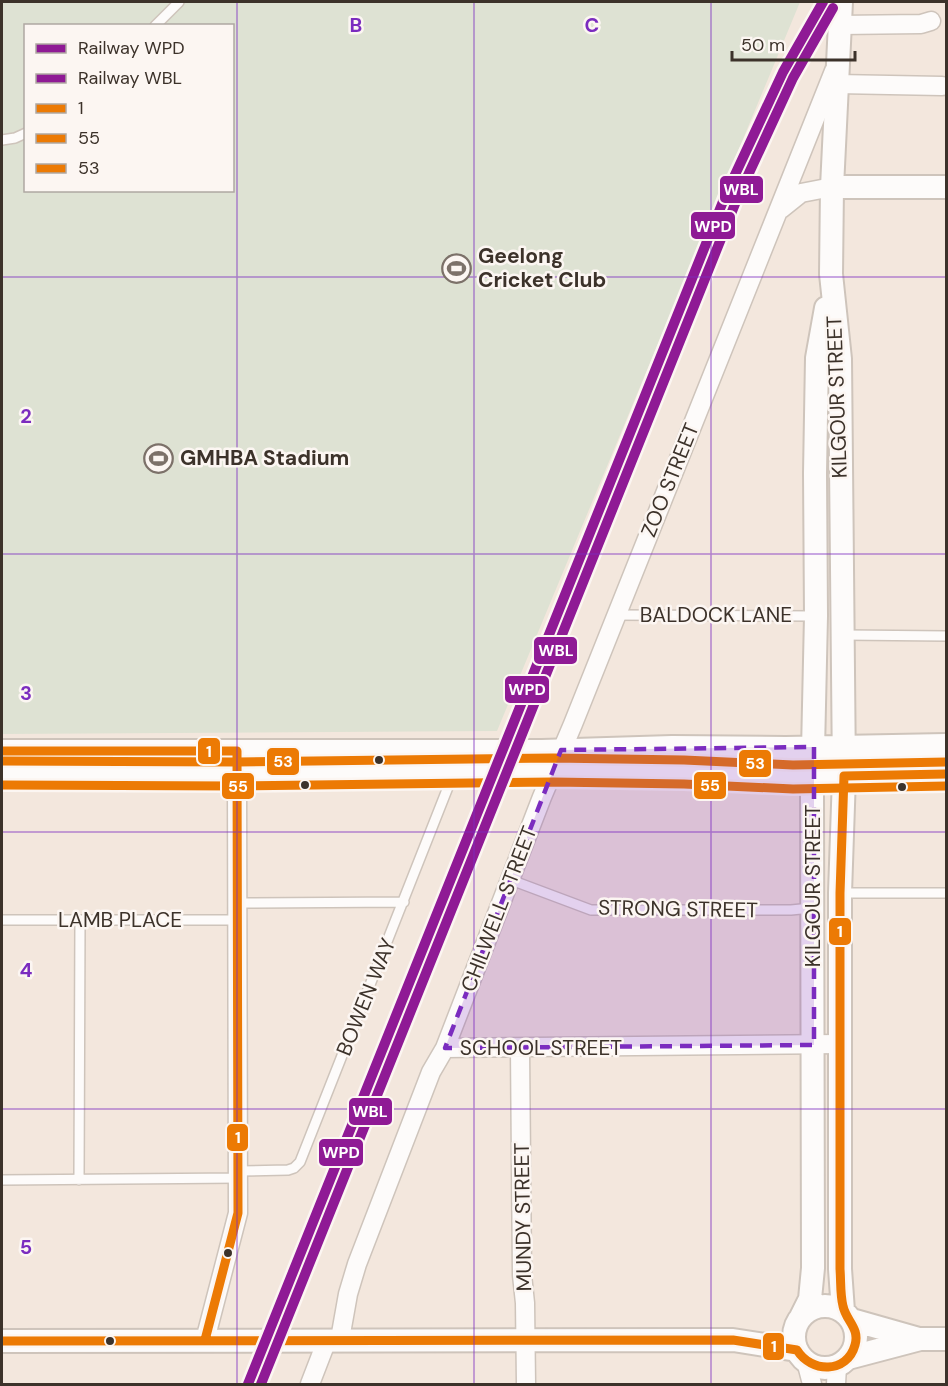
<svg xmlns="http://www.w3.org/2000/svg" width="948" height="1386" font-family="'DM Sans',sans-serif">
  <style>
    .green { fill: #dee2d3; fill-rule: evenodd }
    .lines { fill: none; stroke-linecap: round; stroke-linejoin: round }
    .service-casing { stroke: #cec4bb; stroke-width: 12 }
    .minor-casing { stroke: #cec4bb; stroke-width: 21 }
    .tertiary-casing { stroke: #cec4bb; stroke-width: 26 }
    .service { stroke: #fdfbfa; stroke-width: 9 }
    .minor { stroke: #fdfbfa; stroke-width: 18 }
    .tertiary { stroke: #fdfbfa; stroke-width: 22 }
    .bus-1-casing { stroke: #fcf6f2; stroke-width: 14 }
    .bus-2-casing { stroke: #fcf6f2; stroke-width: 14 }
    .bus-3-casing { stroke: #fcf6f2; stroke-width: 14 }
    .bus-1 { stroke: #ec7a04; stroke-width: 9 }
    .bus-2 { stroke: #ec7a04; stroke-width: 9 }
    .bus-3 { stroke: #ec7a04; stroke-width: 9 }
    .rail-1-casing { stroke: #fcf6f2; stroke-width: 15 }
    .rail-2-casing { stroke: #fcf6f2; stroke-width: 15 }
    .rail-1 { stroke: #8f1a95; stroke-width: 10 }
    .rail-2 { stroke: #8f1a95; stroke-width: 10 }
    .marked { fill: #7b2cbf; fill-opacity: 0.2; stroke: #7b2cbf; stroke-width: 4.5; stroke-dasharray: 12 8; stroke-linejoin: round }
    .grid { fill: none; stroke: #7b2cbf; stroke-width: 1.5; stroke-opacity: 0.55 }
    .bus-dot { fill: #3c322a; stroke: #fcf6f2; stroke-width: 2 }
    .labels { text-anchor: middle; stroke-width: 5; stroke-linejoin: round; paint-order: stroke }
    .poi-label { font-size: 21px; font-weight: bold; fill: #3c322a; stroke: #fcf6f2; text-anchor: start }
    .street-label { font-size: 21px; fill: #3c322a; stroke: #fcf6f2 }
    .grid-label { font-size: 20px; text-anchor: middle; font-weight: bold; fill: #7b2cbf; stroke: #fcf6f2; stroke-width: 5; stroke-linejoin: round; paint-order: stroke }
    .line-badge { stroke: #fcf6f2; stroke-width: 2 }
    .badge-label { font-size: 16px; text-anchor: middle; font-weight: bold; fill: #fff }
  </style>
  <rect width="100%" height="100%" fill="#f3e7dd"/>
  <path class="green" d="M2,2H800L497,731L2,734ZM26,26H232V190H26Z"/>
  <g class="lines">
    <defs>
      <path id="service" d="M155,26L179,2
        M2,140L15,138L26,133
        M616,615L814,616
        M844,635L946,636
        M511,880L591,910H791L811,908
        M840,893H946
        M237,903L404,902
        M2,920H238
        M239,1171L288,1170L294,1168L300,1162L454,772
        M2,1180L239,1178
        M79,1180L80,920"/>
      <path id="minor" d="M840,25L921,24L931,21
        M837,84L942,86
        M781,209L801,193L832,187
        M445,1048L840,1044
        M520,1049L522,1275L525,1303L526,1384
        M340,1339L348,1294L357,1264L431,1072L445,1048L542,797L573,724L834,71
        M205,1340L238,1213L237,774
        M806,1361L812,1384
        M310,1384L327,1340
        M836,1384L837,1366"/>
      <path id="tertiary" d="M841,2L832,187L831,274L840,359L844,776L840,893V1269L843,1311
        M832,187H946
        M2,751H542L672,747L786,748L946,745
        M2,773L237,774L553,770L684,772L793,777L946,774
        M794 1337a31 31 0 1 1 62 0a31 31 0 1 1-62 0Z
        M801,1317L810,1299L813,1268L812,795L816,616L815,473L817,358L826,308
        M852,1320L919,1339
        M2,1341L733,1340L797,1350
        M848,1358L920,1339H946"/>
    </defs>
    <use href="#service" class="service-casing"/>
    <use href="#minor" class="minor-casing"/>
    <use href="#tertiary" class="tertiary-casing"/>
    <use href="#service" class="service"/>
    <use href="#minor" class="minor"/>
    <use href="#tertiary" class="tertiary"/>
    <defs>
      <path id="bus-1" d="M2,751H237L238,1213L205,1340
        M2,1341L733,1340L797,1350C811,1373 847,1374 855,1345C860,1328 846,1321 843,1306C840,1294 841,1281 840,1269V893L844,776L946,774"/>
      <path id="bus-2" d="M2,785L237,786L553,782L684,784L793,789L946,786"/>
      <path id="bus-3" d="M2,761L237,762L553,758L684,760L793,765L946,762"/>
    </defs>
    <use href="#bus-1" class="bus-1-casing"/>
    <use href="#bus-2" class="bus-2-casing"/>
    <use href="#bus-3" class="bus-3-casing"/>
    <use href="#bus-1" class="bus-1"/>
    <use href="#bus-2" class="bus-2"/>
    <use href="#bus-3" class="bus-3"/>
    <defs>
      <path id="rail-1" d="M248,1384L726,194L783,72L823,2"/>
      <path id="rail-2" d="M261,1384L737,199L793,78L833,8"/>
    </defs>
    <use href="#rail-1" class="rail-1-casing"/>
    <use href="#rail-2" class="rail-2-casing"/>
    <use href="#rail-1" class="rail-1"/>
    <use href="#rail-2" class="rail-2"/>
  </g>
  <path class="marked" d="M814,747V1045L445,1048L561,750Z"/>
  <path class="grid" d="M237,2V1384M474,2V1384M711,2V1384M2,277H946M2,554H946M2,832H946M2,1109H946"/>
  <defs>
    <symbol id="stadium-ring" viewBox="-11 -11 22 22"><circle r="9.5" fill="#fcf6f2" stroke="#7c7169" stroke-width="1.5"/><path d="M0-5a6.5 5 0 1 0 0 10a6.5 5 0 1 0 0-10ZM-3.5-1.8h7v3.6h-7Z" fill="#7c7169"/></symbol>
  </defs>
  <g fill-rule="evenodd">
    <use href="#stadium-ring" x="440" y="252" width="33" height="33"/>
    <use href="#stadium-ring" x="142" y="442" width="33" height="33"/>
  </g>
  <g class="bus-dot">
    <circle cx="379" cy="760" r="5"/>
    <circle cx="305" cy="785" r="5"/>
    <circle cx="902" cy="787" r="5"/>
    <circle cx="228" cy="1253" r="5"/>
    <circle cx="110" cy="1341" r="5"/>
  </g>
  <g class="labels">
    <g class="poi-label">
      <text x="478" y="263">Geelong<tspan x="478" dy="24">Cricket Club</tspan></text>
      <text x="180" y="465">GMHBA Stadium</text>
    </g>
    <g class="street-label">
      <text transform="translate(837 397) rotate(-92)" y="7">KILGOUR STREET</text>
      <text transform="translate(670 480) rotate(-68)" y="7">ZOO STREET</text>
      <text x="716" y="622">BALDOCK LANE</text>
      <text transform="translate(813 886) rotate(-90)" y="7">KILGOUR STREET</text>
      <text transform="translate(499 909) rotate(-69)" y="7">CHILWELL STREET</text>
      <text transform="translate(678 909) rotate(1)" y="7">STRONG STREET</text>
      <text x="120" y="927">LAMB PLACE</text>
      <text transform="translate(366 997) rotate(-68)" y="7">BOWEN WAY</text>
      <text x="541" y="1055">SCHOOL STREET</text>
      <text transform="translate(523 1217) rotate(-91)" y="7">MUNDY STREET</text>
    </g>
  </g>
  <g class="grid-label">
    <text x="356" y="32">B</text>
    <text x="592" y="32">C</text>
    <text x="26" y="423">2</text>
    <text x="26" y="700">3</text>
    <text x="26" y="977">4</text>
    <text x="26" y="1254">5</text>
  </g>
  <g class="line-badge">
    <rect x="719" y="175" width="45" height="29" rx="6" fill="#8f1a95"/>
    <rect x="690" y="211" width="46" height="29" rx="6" fill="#8f1a95"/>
    <rect x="533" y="636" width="45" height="29" rx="6" fill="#8f1a95"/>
    <rect x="504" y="675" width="46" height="29" rx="6" fill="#8f1a95"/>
    <rect x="197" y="737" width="24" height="28" rx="6" fill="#ec7a04"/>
    <rect x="266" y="747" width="34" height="29" rx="6" fill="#ec7a04"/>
    <rect x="738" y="749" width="34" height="29" rx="6" fill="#ec7a04"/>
    <rect x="693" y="771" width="34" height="29" rx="6" fill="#ec7a04"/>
    <rect x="221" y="772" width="34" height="28" rx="6" fill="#ec7a04"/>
    <rect x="828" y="917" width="24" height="29" rx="6" fill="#ec7a04"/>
    <rect x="348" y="1097" width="45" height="29" rx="6" fill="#8f1a95"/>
    <rect x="226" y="1123" width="23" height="29" rx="6" fill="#ec7a04"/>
    <rect x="318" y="1138" width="46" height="29" rx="6" fill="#8f1a95"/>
    <rect x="762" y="1332" width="23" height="29" rx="6" fill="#ec7a04"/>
  </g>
  <g class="badge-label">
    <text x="741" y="195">WBL</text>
    <text x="713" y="232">WPD</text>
    <text x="556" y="656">WBL</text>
    <text x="527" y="695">WPD</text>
    <text x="209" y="757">1</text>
    <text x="283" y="767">53</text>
    <text x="755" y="769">53</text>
    <text x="710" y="791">55</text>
    <text x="238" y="792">55</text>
    <text x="840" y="937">1</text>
    <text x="370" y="1117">WBL</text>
    <text x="238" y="1143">1</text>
    <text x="341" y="1158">WPD</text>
    <text x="774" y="1352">1</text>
  </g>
  <rect width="948" height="1386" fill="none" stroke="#3c322a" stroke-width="6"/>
  <rect x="24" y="24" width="210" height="168" fill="#fcf6f2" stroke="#afa8a2" stroke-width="1.5"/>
  <rect x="36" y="44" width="30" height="9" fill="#8f1a95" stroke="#afa8a2" stroke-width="1.5"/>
  <text x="78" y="54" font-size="18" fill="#3c322a">Railway WPD</text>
  <rect x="36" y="74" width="30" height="9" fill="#8f1a95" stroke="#afa8a2" stroke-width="1.5"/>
  <text x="78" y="84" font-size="18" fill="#3c322a">Railway WBL</text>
  <rect x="36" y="104" width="30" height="9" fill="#ec7a04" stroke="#afa8a2" stroke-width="1.5"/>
  <text x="78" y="114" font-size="18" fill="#3c322a">1</text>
  <rect x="36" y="134" width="30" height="9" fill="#ec7a04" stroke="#afa8a2" stroke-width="1.5"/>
  <text x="78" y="144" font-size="18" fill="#3c322a">55</text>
  <rect x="36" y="164" width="30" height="9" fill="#ec7a04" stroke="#afa8a2" stroke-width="1.5"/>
  <text x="78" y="174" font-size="18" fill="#3c322a">53</text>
  <path d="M732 51v9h123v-9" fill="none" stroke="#3c322a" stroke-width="3"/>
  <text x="741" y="51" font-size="18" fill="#3c322a" stroke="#fcf6f2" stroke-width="4.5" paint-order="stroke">50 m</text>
</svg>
